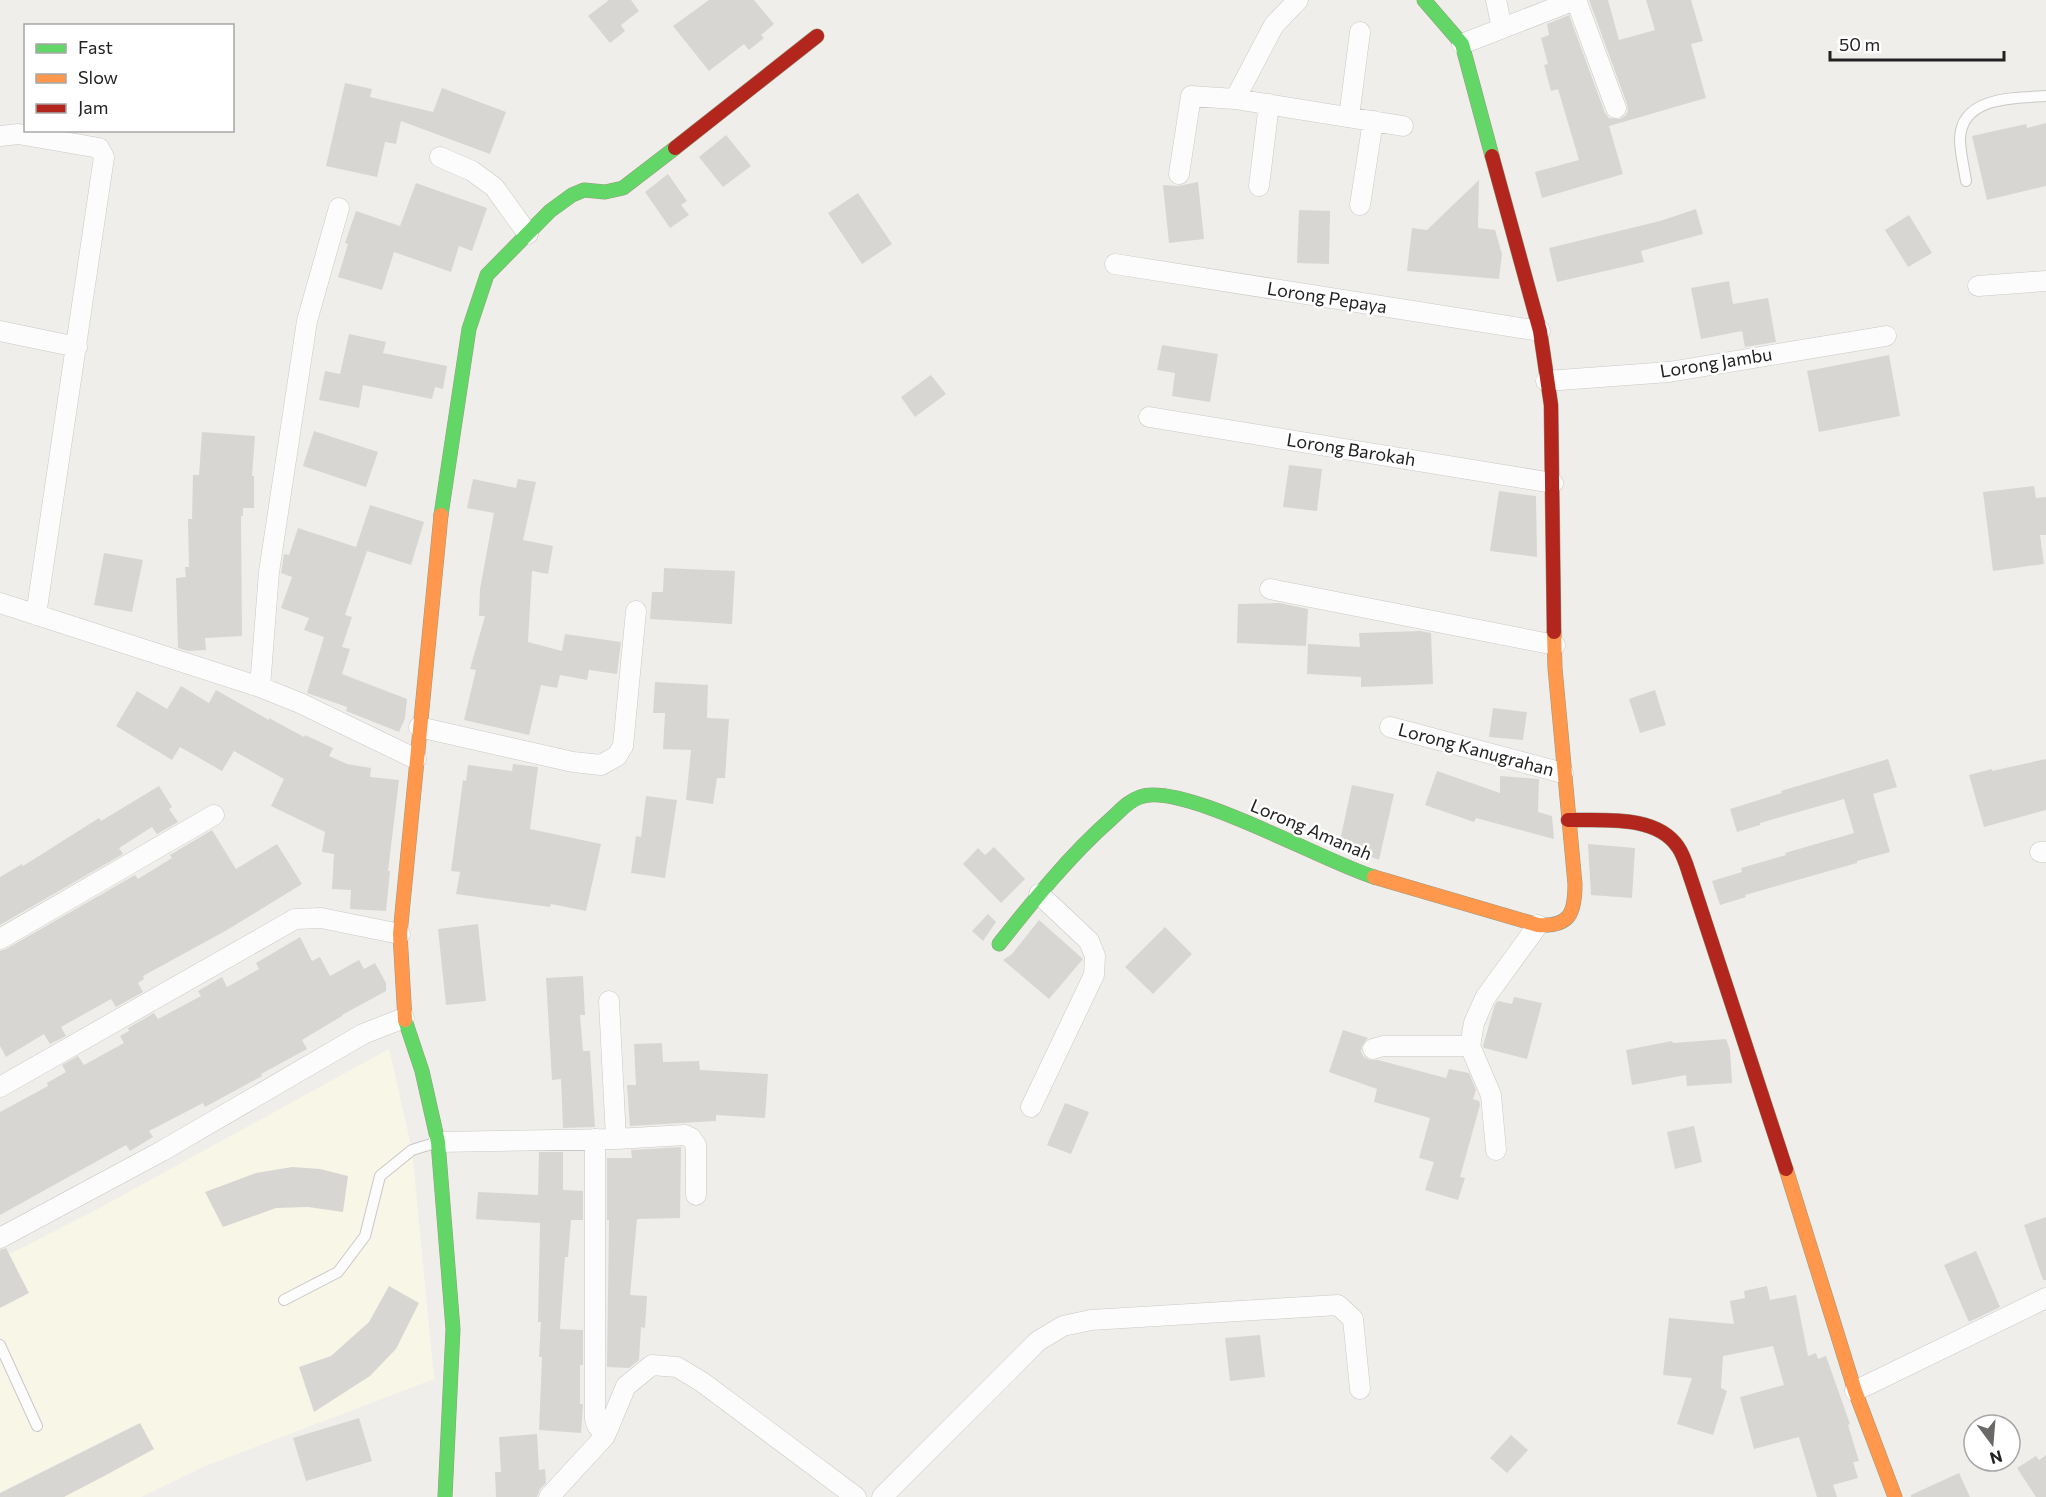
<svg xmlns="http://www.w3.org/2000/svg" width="2046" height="1497" font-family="Commissioner,sans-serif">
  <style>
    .education { fill: #f8f7e7 }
    .building { fill: #d8d6d3 }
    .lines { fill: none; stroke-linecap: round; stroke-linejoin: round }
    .lane-casing { stroke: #c9c8c6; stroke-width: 12 }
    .street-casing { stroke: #c9c8c6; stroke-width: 21 }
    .fast-casing { stroke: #999b80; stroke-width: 15 }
    .slow-casing { stroke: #999b80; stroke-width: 15 }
    .jam-casing { stroke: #999b80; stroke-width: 15 }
    .lane { stroke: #fdfcfc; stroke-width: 10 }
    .street { stroke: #fdfcfc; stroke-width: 20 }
    .fast { stroke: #63d668; stroke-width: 14 }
    .slow { stroke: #ff974d; stroke-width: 14 }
    .jam { stroke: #b3261e; stroke-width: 14 }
    .labels { text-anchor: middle; stroke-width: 5; stroke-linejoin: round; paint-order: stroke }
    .street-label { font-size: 18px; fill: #222; stroke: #fff }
  </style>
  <rect width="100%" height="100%" fill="#f0eeea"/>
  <path class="education" d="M389,1049L412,1150L434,1379L203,1467L141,1497H0V1259L96,1210Z"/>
  <path class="building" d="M609,0H631L639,11L621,25L625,31L610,43L588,16Z
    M709,0H754L774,24L761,35L764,38L749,50L744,44L709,71L673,26Z
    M1589,0H1608L1619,40L1655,30L1646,0H1691L1703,41L1691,44L1706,98L1609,126L1623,174L1542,198L1535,172L1579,160L1558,89L1551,91L1544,65L1548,64L1541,38L1549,35L1547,24L1569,15L1605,113L1609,118L1620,119L1625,116L1628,111L1627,104Z
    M345,83L372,89L370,97L433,112L442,88L506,112L490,154L401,121L396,144L385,142L377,177L326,166Z
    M2046,123V186L1987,200L1972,136L2026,124L2027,128Z
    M726,135L751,166L723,187L699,157Z
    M668,174L687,201L681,205L689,215L670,228L645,192Z
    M1479,180L1478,228L1495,230L1502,254L1499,279L1407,271L1412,228L1427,230Z
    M1198,182L1204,239L1169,243L1163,185L1178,186Z
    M416,183L487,208L472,251L459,246L451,272L394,252L382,290L338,277L348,244L345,243L356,211L400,226Z
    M858,193L892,244L862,264L828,213Z
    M1696,209L1703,234L1641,251L1644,262L1557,282L1549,248L1660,221Z
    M1299,210L1330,211L1329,264L1297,263Z
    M1909,215L1932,253L1908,267L1885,230Z
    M1729,281L1733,304L1768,298L1776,342L1745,347L1742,331L1701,339L1691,288Z
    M349,334L386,342L383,353L447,366L443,389L435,387L432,399L363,385L359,408L319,400L325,371L340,374Z
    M1162,345L1218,354L1210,402L1172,396L1175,373L1157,370Z
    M1889,355L1900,416L1819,432L1807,371Z
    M931,375L946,394L915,417L901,397Z
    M314,431L378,452L366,487L303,466Z
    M202,432L255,436L252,476H254V508H243V516H241L242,636L205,638L206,650L188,651L178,648L176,578L186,577L185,567H189L188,519H192L193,475H199Z
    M1289,465L1322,469L1317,511L1283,507Z
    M473,479L516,488L518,479L536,482L523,540L553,546L548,574L532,571L528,642L562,651L565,634L621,642L617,674L589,670L587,680L560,675L557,688L541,685L529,735L464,720L476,670L470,669L485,616H479L480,589L494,513L467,508Z
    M2034,486L2036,498L2046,497V535H2040L2044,564L1993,571L1983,492Z
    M1499,491L1536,496L1537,557L1490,551Z
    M370,505L424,522L411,565L367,551L345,615L352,617L342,647L350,649L342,674L407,699L405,718L399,732L346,711L347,707L307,693L324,637L304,630L309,618L281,608L292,577L281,573L284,554L289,555L298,528L356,547Z
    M104,553L143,560L132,612L94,605Z
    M664,568L735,571L732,624L650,619L652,592H663Z
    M1280,603L1308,609L1306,646L1237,643L1238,604Z
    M1420,631L1431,633L1433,684L1361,687V677L1307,674L1308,644L1360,647L1359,633Z
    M655,682L708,685L707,718L729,719L725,778H717L713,804L686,800L691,750L663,749L665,713H653Z
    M181,686L209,703L216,690L269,720V718L304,737L305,735L333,748L329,756L347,764L371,768L370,777L399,780L388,871H390L386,911L350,909L351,890L332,889L334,854L322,852L325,832L271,806L284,779L234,751L222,771L180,747L172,760L116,726L137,691L167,709Z
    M1655,690L1666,725L1640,733L1629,699Z
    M1493,708L1527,712L1523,740L1489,737Z
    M1888,759L1897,787L1873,794L1890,852L1857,861V863L1745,895L1746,897L1720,905L1712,881L1742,872L1741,868L1786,855L1785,853L1854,833L1844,799L1760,823V825L1737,832L1730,809L1782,793L1781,791Z
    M2046,759V810L1984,827L1969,775L1992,769V771Z
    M513,764L538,767L530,829L601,844L586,911L551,904L550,907L456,894L460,872L451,871L463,780L466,781L468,765L512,771Z
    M1437,771L1500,793V776L1539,779L1538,812L1552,816L1554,839L1476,818L1474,822L1425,805Z
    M1352,785L1394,794L1379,860L1339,845Z
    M159,786L172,807L169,809L178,822L157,834L152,827L119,848L123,854L0,925V877L22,864L23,866L99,818L101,821Z
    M646,796L677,800L665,878L631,873L636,836L641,837Z
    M212,830L236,869L277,844L302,884L227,930L143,976L144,979L138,983L143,992L116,1007L111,999L61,1027L66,1036L50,1044L44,1034L6,1057L0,1046V951L6,949L135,875L138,879L172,858L170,855Z
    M1588,844L1635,848L1632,898L1591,895Z
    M994,847L1025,879L1001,903L963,864L978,848L985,855Z
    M988,914L996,922L983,941L972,931Z
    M1039,920L1083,959L1049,999L1003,960L1012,954Z
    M478,924L486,1001L446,1005L438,929Z
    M1165,927L1192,954L1153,994L1125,967Z
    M300,937L312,961L320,957L330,976L359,960L364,969L375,963L386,983V991L342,1015V1016L302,1040L307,1049L261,1074L262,1076L205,1107L203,1103L149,1131L153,1137L130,1151L126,1145L0,1215V1112L48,1086L47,1083L66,1072L62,1065L78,1056L84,1065L124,1043L120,1036L129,1031L128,1028L154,1013L158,1019L201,996L198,991L222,977L227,987L259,969L256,963Z
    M583,976L585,1015H580L583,1051H590L595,1127L563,1128L561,1079L552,1080L546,978Z
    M1514,997L1542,1003L1527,1059L1484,1048L1483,1046L1495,1004L1498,1001L1512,1004Z
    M1343,1030L1368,1038L1362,1046L1361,1052L1364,1057L1370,1060H1378L1446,1078L1449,1069L1469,1073L1476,1090L1473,1099L1479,1101L1480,1105L1460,1177L1465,1178L1458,1200L1425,1190L1434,1162L1419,1158L1430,1118L1374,1102L1377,1089L1329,1072Z
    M1726,1039L1730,1050L1732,1083L1687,1086L1686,1075L1632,1085L1626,1050L1672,1041L1673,1043Z
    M662,1043L663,1062L699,1061L700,1070L768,1074L765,1118L716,1115V1121L630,1126L627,1085H636L634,1044Z
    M1065,1103L1089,1112L1071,1154L1047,1145Z
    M1694,1126L1702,1162L1675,1169L1667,1132Z
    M681,1147L680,1218L637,1219L630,1295L647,1296L645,1328L641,1327L639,1360L629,1368L607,1367L609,1220H607V1158H632L631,1150Z
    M539,1152H563V1190L583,1191V1220H571L568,1257H565L560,1329L583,1330V1365H580V1404H583L581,1433L539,1430L542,1357H539L541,1322H538L540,1223L476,1219L478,1192L538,1195Z
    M292,1167L320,1169L348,1176L343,1212L308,1207L276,1208L223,1227L205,1192L256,1173Z
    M2046,1217V1280H2043L2024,1225Z
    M6,1248L29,1293L0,1308V1250Z
    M1976,1251L2000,1307L1969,1322L1944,1265Z
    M389,1286L419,1303L396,1349L370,1376L314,1412L299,1367L331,1356L369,1322Z
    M1767,1286L1770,1300L1796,1295L1808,1356L1816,1353L1818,1359L1826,1356L1850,1424L1848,1425L1859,1461L1853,1462L1858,1478L1833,1485L1837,1497H1817L1799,1437L1754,1449L1740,1397L1784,1385L1773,1346L1723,1356L1721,1388L1727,1391L1713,1435L1677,1424L1692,1378L1663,1375L1669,1318L1734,1324L1730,1301L1745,1298L1744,1291Z
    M1260,1335L1265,1377L1230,1381L1225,1338Z
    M359,1418L372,1461L306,1481L293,1438Z
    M140,1423L154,1449L108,1474L64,1497H0V1493Z
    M537,1434L539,1470L545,1469L546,1483L540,1489L537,1497H496L495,1472H501L499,1437Z
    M1511,1435L1528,1450L1507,1473L1490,1458Z
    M2046,1455V1497H2036L2017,1468L2036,1456L2039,1460Z
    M1959,1473L1970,1497H1911V1495Z"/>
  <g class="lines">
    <defs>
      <path id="lane" d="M1966,181C1964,168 1960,152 1960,139C1961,96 2015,98 2046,96
        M284,1300L338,1272L365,1236L380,1176L412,1150L438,1142
        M0,1345L37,1426"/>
      <path id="street" d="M1298,0L1274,25L1235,99L1403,126
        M1496,0L1502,28
        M1576,0L1616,108
        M1462,44L1575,0
        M1349,117L1360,32
        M0,136L18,134L99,148L104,157L36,615
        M440,157L472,171L494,187L528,234
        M1179,174L1191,96L1235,99
        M1259,186L1269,104
        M1360,205L1373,121
        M1115,264L1540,331
        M1978,286L2046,281
        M0,331L77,347
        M1546,381L1669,372L1886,336
        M1149,417L1553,483
        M1270,589L1555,645
        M0,603L260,687L300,703L416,759
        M260,687L269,572L307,321L339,208
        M419,727L573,762L601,765L617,756L623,746L636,611
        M1390,727L1563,773
        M2040,852H2046
        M0,939L214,815
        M609,1001L616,1139
        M1373,1049L1383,1046H1470
        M0,1087L295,919L321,918L400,934
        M1031,1107L1094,975L1095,956L1089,941L1039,894
        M595,1139V1419L597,1425L605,1436
        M438,1142L616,1139L685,1135L691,1138L696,1145V1195
        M1496,1150L1491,1095L1470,1046L1474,1023L1485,998L1538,925
        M0,1238L162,1151L363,1034L404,1018
        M1855,1391L2046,1298
        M549,1497L605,1436L626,1386L652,1365L677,1367L702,1382L856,1497
        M882,1497L1038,1341L1063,1326L1091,1320L1338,1305L1353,1319L1360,1389"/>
      <path id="fast" d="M1424,0L1462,44L1492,156
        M441,515L469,329L487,275L550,211L572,195L584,190L605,192L623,188L675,148
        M999,944C1034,900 1069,856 1111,819C1120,811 1128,801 1140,797C1182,781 1324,862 1374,877
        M405,1020L422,1071L438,1142L453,1329L445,1497"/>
      <path id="slow" d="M1374,877L1538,925C1570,927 1575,913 1575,884L1555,668L1554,632
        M405,1020L400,934L441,515
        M1786,1169L1855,1391L1895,1497"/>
      <path id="jam" d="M675,148L817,36
        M1492,156L1540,331L1551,405L1554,632
        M1568,820C1602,821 1656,814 1678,847C1685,857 1688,871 1692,882L1786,1169"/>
    </defs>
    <use href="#lane" class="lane-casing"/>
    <use href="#street" class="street-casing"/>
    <use href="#fast" class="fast-casing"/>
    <use href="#slow" class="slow-casing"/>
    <use href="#jam" class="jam-casing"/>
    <use href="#lane" class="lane"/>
    <use href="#street" class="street"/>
    <use href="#fast" class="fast"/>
    <use href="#slow" class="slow"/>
    <use href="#jam" class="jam"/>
  </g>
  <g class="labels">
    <g class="street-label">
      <text transform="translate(1327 298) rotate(9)" y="6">Lorong Pepaya</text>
      <text transform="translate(1716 363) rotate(-9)" y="6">Lorong Jambu</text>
      <text transform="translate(1351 450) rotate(9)" y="6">Lorong Barokah</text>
      <text transform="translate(1476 750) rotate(15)" y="6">Lorong Kanugrahan</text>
      <text transform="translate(1311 830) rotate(23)" y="6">Lorong Amanah</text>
    </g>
  </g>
  <rect x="24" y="24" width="210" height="108" fill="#ffffff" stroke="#a7a7a7" stroke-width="1.5"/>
  <rect x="36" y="44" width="30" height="9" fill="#63d668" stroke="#a7a7a7" stroke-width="1.5"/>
  <text x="78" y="54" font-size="18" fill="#222222">Fast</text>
  <rect x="36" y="74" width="30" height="9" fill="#ff974d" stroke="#a7a7a7" stroke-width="1.5"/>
  <text x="78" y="84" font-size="18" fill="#222222">Slow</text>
  <rect x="36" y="104" width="30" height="9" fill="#b3261e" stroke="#a7a7a7" stroke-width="1.5"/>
  <text x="78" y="114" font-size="18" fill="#222222">Jam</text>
  <g transform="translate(1992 1443) rotate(164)"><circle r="28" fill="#ffffff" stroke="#a7a7a7" stroke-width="1.5"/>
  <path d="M0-4.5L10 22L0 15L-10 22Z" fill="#6a6968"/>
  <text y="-9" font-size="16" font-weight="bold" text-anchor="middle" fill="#222222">N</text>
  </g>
  <path d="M1830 51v9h174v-9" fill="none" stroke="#222222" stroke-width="3"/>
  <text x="1839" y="51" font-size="18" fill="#222222" stroke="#ffffff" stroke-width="4.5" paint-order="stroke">50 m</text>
</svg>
